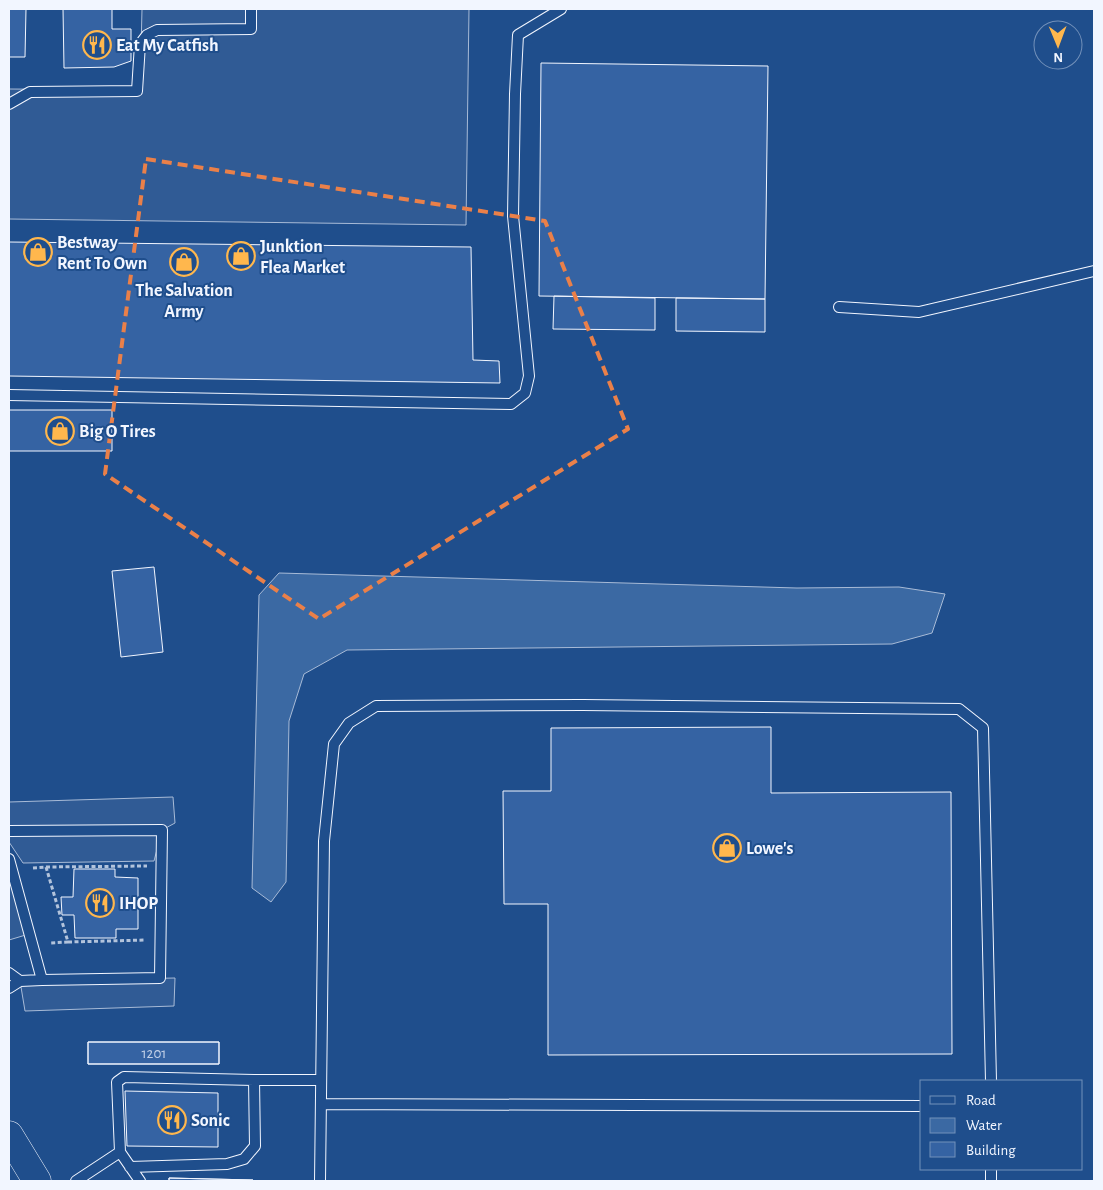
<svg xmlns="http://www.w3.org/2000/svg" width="1103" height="1190" font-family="'Alegreya Sans',sans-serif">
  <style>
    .parking { fill: #305b95; stroke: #a8bbd7 }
    .water { fill: #3b69a3; stroke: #a8bbd7 }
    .building { fill: #3563a3; stroke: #f2f6ff }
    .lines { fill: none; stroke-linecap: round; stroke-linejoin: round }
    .lane-casing { stroke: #f2f6ff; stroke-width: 12 }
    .primary-casing { stroke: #f2f6ff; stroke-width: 29 }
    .path { stroke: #b3c4dc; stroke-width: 3; stroke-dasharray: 4 2.5; stroke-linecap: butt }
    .lane { stroke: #1f4e8c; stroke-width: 10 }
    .primary { stroke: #1f4e8c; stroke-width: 28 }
    .marked { fill: none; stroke: #ea8049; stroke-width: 4; stroke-dasharray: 10 6; stroke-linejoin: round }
    .labels { text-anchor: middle; stroke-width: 4; stroke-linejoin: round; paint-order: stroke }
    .number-label { font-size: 15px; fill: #c3d1e8 }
    .poi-label { font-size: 18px; font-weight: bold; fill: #f2f6ff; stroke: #1f4e8c; text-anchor: start }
  </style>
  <rect width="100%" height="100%" fill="#1f4e8c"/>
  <path class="parking" d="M142,9H469L466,225L9,219V89L140,90Z
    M173,797L175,823L162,830L154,861L23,863L9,842V802Z
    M9,859L29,934L9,940Z
    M175,978L174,1006L25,1011L20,981Z"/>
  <path class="water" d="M279,573L797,588L899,587L945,594L932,633L892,644L347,650L304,674L289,721L286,882L271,902L252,888L259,595Z"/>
  <path class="building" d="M9,9H26L25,57H9Z
    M63,9H112V29H131V61L114,67L64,68Z
    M541,63L768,66L765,299L539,296Z
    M9,242L471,247L473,360L499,361L500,383L9,376Z
    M554,296L655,298V330L553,329Z
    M676,298L765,299V332L676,331Z
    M9,410H112V451H9Z
    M154,567L163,652L121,657L112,571Z
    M771,727V793L951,792L952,1054L548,1055V904H504L503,791H551V728Z
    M74,869H115V877L138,878V929H116V938H75L74,915H62L61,897H73Z
    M88,1042H219V1064H88Z
    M88,1042H219V1064H88Z
    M125,1091L218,1093V1147L127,1146Z
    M169,1178L253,1180V1181H169Z
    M169,1178L253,1180V1181H169Z"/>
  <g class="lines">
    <defs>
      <path id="lane" d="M9,104L30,92L137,91L140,44L147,35L157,30L251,29V9
        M839,307L919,312L1094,271
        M9,395L511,404L525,393L529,376L513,216L515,94L518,35L561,9
        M9,831L162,830L160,978L42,980L20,981L9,988
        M9,859L42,980
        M9,973L20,981
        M321,1104L922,1106
        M120,1152L117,1082L124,1077L254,1080H321
        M130,1167L227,1164L244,1159L255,1146L254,1080
        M76,1181L120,1152L140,1181
        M320,1181L324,841L334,744L349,723L376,706L583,705L959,709L983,728L991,1081
        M991,1181V1169"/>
      <path id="primary" d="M9,1135L37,1181"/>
    </defs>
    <use href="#lane" class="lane-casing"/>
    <use href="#primary" class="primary-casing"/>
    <path class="path" d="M46,867L147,866
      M33,868L46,867L68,942L50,943
      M68,942L145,940"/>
    <use href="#lane" class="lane"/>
    <use href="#primary" class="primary"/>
  </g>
  <path class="marked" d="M146,159L545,221L628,429L319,619L105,474Z"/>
  <defs>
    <symbol id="restaurant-ring" viewBox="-11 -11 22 22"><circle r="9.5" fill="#1f4e8c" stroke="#ffb74d" stroke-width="1.5"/><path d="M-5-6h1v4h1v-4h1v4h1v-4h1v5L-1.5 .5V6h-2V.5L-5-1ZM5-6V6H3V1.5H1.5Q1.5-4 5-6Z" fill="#ffb74d"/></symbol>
    <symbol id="shop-ring" viewBox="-11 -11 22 22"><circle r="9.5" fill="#1f4e8c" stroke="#ffb74d" stroke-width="1.5"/><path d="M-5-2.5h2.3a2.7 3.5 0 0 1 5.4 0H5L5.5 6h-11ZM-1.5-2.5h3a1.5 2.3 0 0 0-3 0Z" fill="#ffb74d"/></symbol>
  </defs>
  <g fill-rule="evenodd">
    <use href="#restaurant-ring" x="81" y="29" width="32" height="32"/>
    <use href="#shop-ring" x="22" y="236" width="32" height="32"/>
    <use href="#shop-ring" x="225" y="240" width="32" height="32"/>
    <use href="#shop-ring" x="168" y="246" width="32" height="32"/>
    <use href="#shop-ring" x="44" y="415" width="32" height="32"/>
    <use href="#shop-ring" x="711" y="832" width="32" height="32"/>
    <use href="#restaurant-ring" x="84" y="887" width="32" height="32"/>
    <use href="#restaurant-ring" x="156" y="1104" width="32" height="32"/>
  </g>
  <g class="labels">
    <g class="number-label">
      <text x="154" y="1058">1201</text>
    </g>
    <g class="poi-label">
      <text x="116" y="51">Eat My Catfish</text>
      <text x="57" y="248">Bestway<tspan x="57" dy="21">Rent To Own</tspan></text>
      <text x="260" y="252">Junktion<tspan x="260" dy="21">Flea Market</tspan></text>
      <text x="184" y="296" text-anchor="middle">The Salvation<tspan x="184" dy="21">Army</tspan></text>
      <text x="79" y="437">Big O Tires</text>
      <text x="746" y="854">Lowe's</text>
      <text x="119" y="909">IHOP</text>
      <text x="191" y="1126">Sonic</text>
    </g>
  </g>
  <rect width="1103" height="1190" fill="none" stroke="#f2f6ff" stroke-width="20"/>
  <rect x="920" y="1080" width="162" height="90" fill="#1f4e8c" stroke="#7391ba"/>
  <rect x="930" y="1096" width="25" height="8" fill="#1f4e8c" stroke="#7391ba"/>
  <text x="966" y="1105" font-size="15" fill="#f2f6ff">Road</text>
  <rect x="930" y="1118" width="25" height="15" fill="#3b69a3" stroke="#7391ba"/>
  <text x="966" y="1130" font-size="15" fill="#f2f6ff">Water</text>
  <rect x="930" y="1142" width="25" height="15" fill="#3563a3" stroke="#7391ba"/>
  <text x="966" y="1155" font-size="15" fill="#f2f6ff">Building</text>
  <g transform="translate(1058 45) rotate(179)"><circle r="24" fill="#1f4e8c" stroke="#7391ba"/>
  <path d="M0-4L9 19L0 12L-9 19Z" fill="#ffb74d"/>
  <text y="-8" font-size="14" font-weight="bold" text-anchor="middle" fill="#f2f6ff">N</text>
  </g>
</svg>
